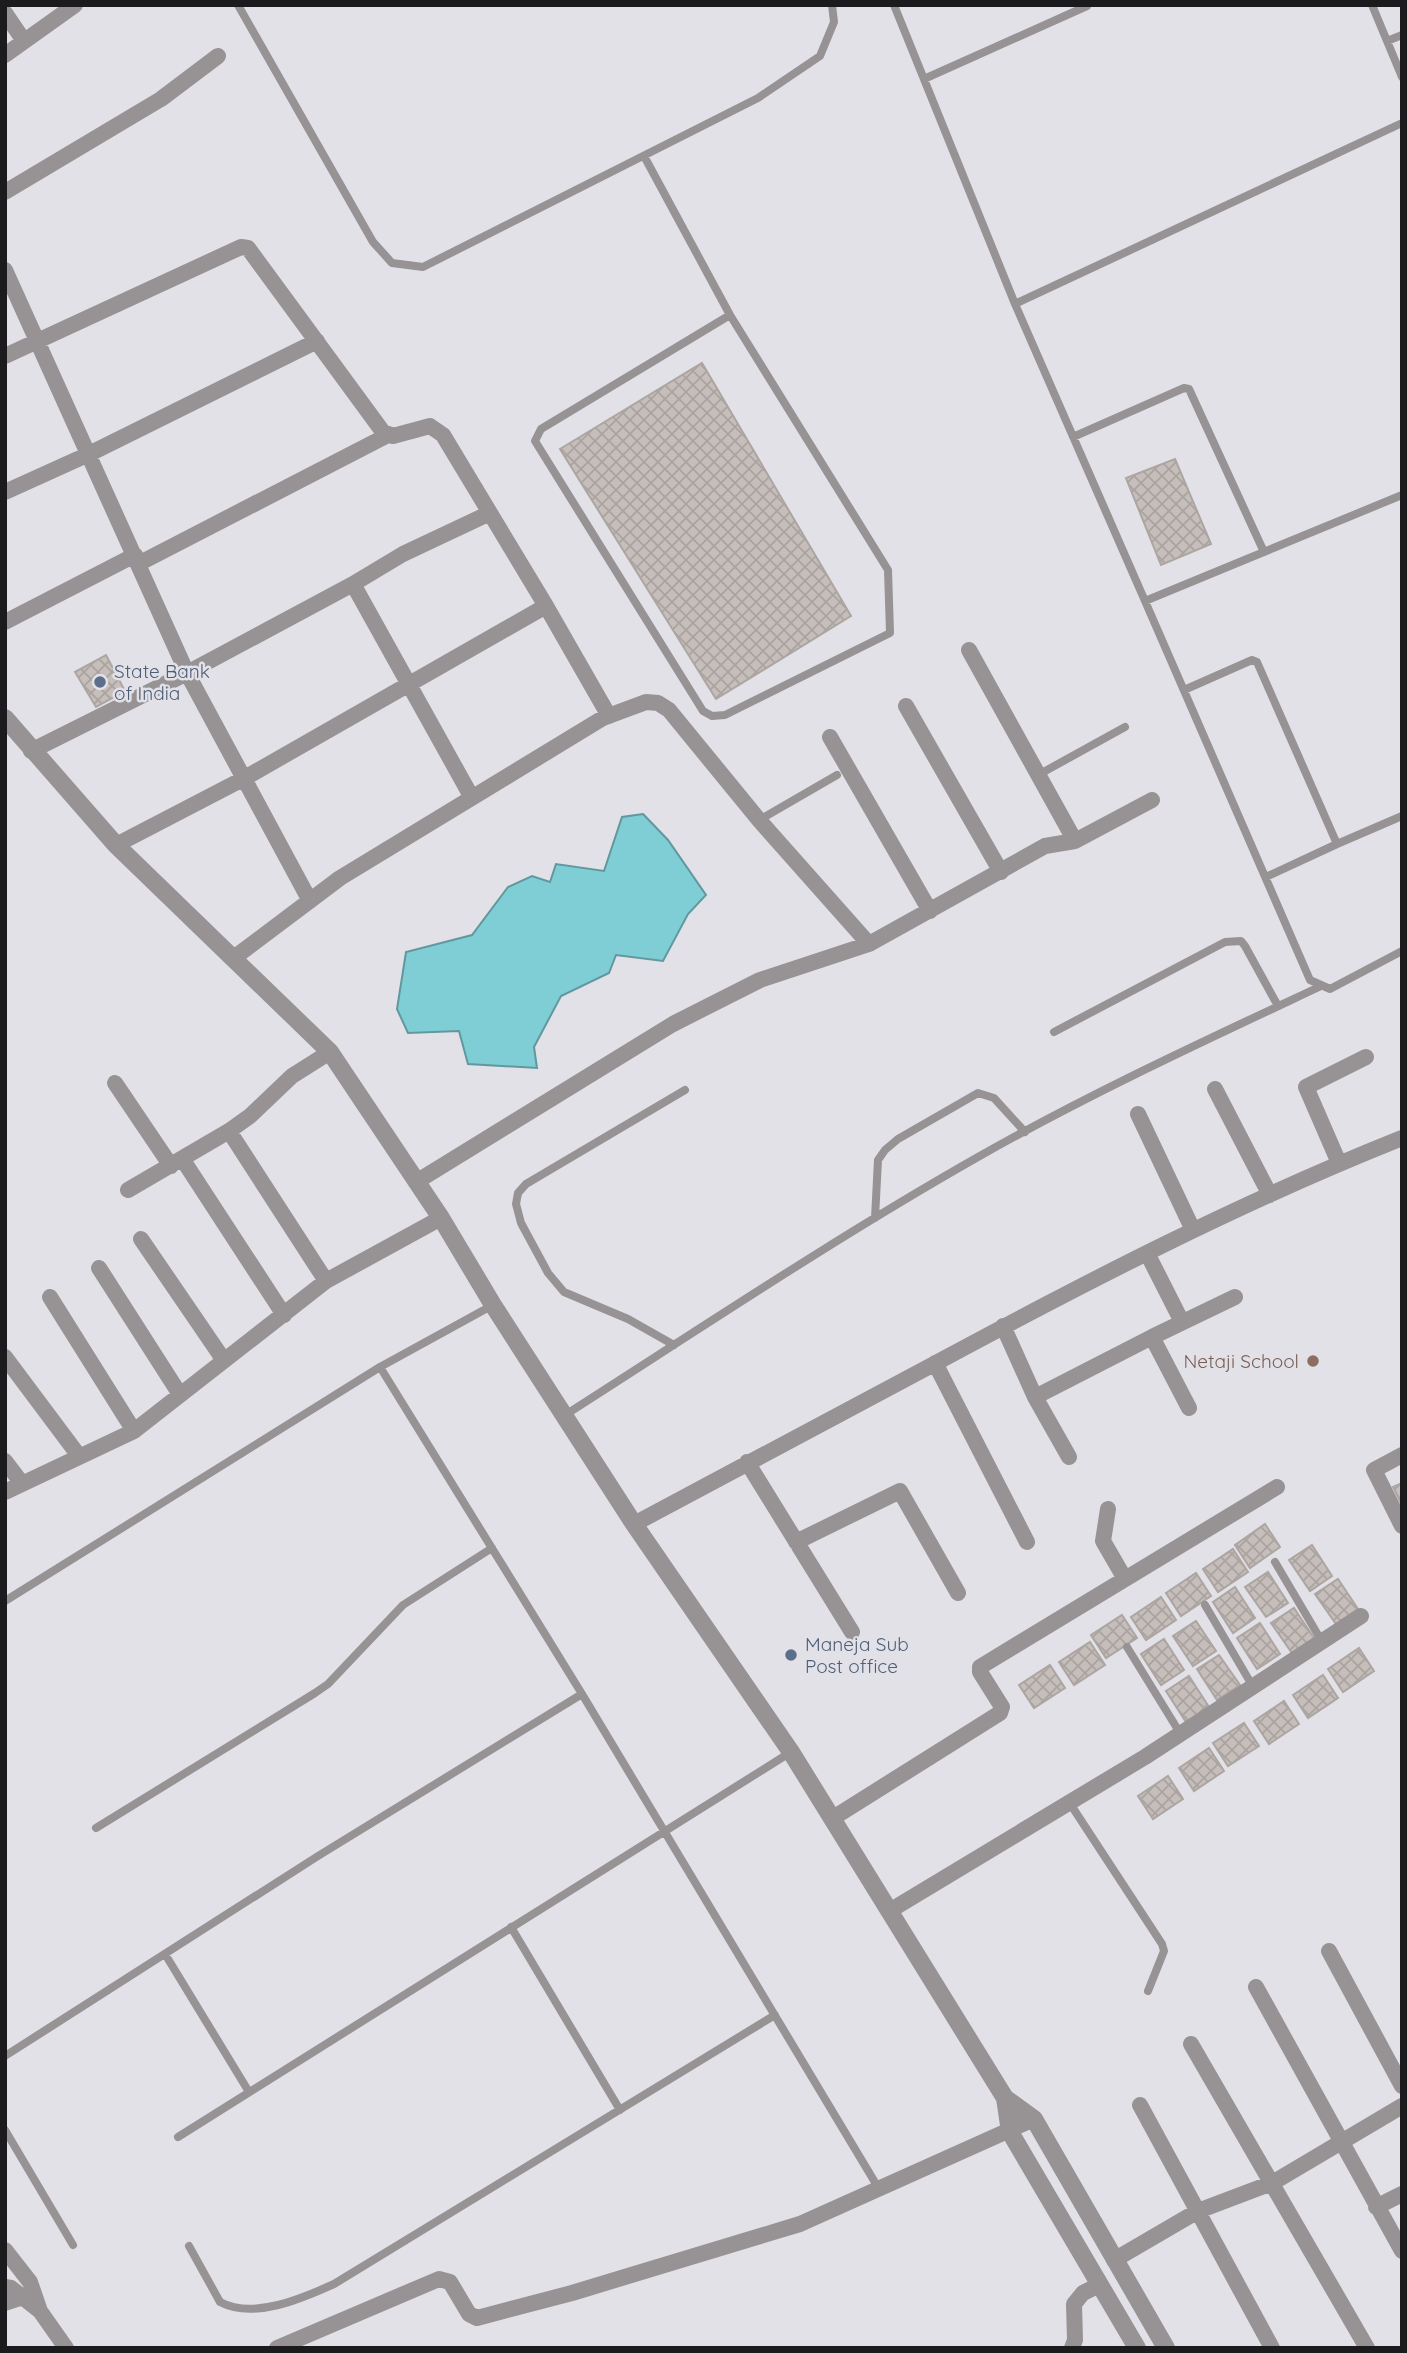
<svg xmlns="http://www.w3.org/2000/svg" width="1407" height="2353" font-family="Quicksand,sans-serif">
  <style>
    .water { fill: #7fced5; stroke: #61989e; stroke-width: 2 }
    .building { fill: url(#building-cross-hatch); stroke: #aca5a1; stroke-width: 2 }
    .lines { fill: none; stroke-linecap: round; stroke-linejoin: round }
    .service { stroke: #979394; stroke-width: 8 }
    .minor { stroke: #979394; stroke-width: 16 }
    .tertiary { stroke: #979394; stroke-width: 18 }
    .service-dot { fill: #5c6f8a; stroke: #e2e1e8; stroke-width: 2.5 }
    .education-dot { fill: #8d6e63; stroke: #e2e1e8; stroke-width: 2.5 }
    .labels { text-anchor: middle; stroke-width: 5; stroke-linejoin: round; paint-order: stroke }
    .service-label { font-size: 19px; fill: #4e5e75; stroke: #e2e1e8; text-anchor: start }
    .education-label { font-size: 19px; fill: #785e54; stroke: #e2e1e8; text-anchor: end }
  </style>
  <defs>
    <pattern id="building-cross-hatch" width="8" height="8" patternUnits="userSpaceOnUse" patternTransform="scale(1.75)"><rect width="8" height="8" fill="#c6bebb"/><path d="M0 0l8 8M0 8l8-8" fill="none" stroke="#aaa3a0"/></pattern>
  </defs>
  <rect width="100%" height="100%" fill="#e2e1e8"/>
  <path class="water" d="M643,814L668,840L706,895L688,914L663,961L616,955L609,973L561,996L534,1047L537,1068L468,1064L459,1031L408,1033L397,1009L406,952L472,935L508,887L532,876L550,882L556,864L604,871L622,817Z"/>
  <path class="building" d="M702,363L851,616L716,699L560,449Z
    M1175,459L1211,544L1161,565L1126,478Z
    M106,655L125,691L96,707L75,672Z
    M1402,1483V1505L1393,1487Z
    M1265,1524L1280,1547L1250,1568L1235,1545Z
    M1312,1545L1332,1576L1310,1591L1289,1560Z
    M1233,1549L1248,1572L1218,1592L1203,1569Z
    M1268,1572L1288,1603L1266,1617L1245,1587Z
    M1196,1573L1211,1596L1181,1616L1166,1593Z
    M1338,1579L1358,1609L1336,1624L1315,1594Z
    M1235,1587L1255,1618L1233,1633L1213,1602Z
    M1161,1597L1176,1620L1146,1640L1131,1617Z
    M1294,1608L1314,1638L1292,1653L1271,1623Z
    M1122,1615L1137,1638L1106,1658L1091,1635Z
    M1196,1621L1216,1651L1193,1666L1173,1636Z
    M1260,1623L1280,1654L1257,1669L1237,1638Z
    M1164,1639L1184,1670L1161,1685L1141,1654Z
    M1090,1642L1105,1665L1074,1685L1059,1662Z
    M1359,1648L1374,1671L1343,1692L1328,1669Z
    M1219,1655L1240,1685L1217,1700L1197,1669Z
    M1050,1665L1065,1688L1034,1708L1019,1685Z
    M1323,1675L1338,1698L1308,1718L1293,1695Z
    M1189,1676L1209,1707L1186,1722L1166,1691Z
    M1284,1701L1299,1724L1269,1744L1254,1721Z
    M1244,1723L1259,1746L1228,1766L1213,1743Z
    M1209,1748L1224,1771L1194,1791L1179,1768Z
    M1168,1776L1183,1799L1153,1819L1138,1796Z"/>
  <g class="lines">
    <path class="service" d="M238,5L373,242L392,263L423,267L758,98L820,56L834,22L832,5
      M894,5L1015,304L1145,601L1402,495
      M1372,5L1402,77
      M1387,41L1402,35
      M924,79L1087,6
      M644,156L730,315L888,570L890,633L725,715L712,716L703,711L535,441L541,429L730,315
      M1015,304L1402,123
      M1073,437L1184,388L1189,389L1264,552
      M1145,601L1310,980L1330,989L1402,951
      M1184,690L1252,660L1257,662L1337,844L1402,816
      M1038,775L1125,727
      M759,820L837,775
      M1266,877L1337,844
      M1054,1032L1225,942L1241,941L1245,946L1278,1006
      M875,1218L878,1160L885,1150L898,1139L978,1093L994,1098L1025,1132
      M674,1345L628,1319L564,1292L548,1273L521,1223L516,1204L518,1193L526,1184L685,1090
      M565,1415C701,1328 837,1237 978,1157C1089,1094 1204,1041 1319,987
      M1275,1562L1321,1640
      M5,1601L380,1367L493,1305
      M1205,1605L1252,1685
      M1127,1647L1180,1733
      M582,1694L879,2189
      M1069,1802L1162,1944L1164,1951L1148,1991
      M96,1828L315,1693L328,1684L403,1605L492,1548
      M511,1927L620,2110
      M165,1954L249,2092
      M5,2056L318,1856L582,1694L380,1367
      M5,2130L73,2245
      M178,2137L791,1752
      M189,2246L220,2302C254,2320 303,2298 334,2284L775,2015"/>
    <path class="minor" d="M5,13L24,41
      M5,55L75,5
      M5,192L161,99L218,56
      M5,270L187,673L310,901
      M5,356L241,247L248,248L383,432L393,436L430,426L443,435L546,606
      M5,492L89,454L317,341
      M138,564L388,435
      M353,584L403,554L490,513
      M5,622L135,555
      M969,650L1075,841
      M906,706L1001,872
      M830,737L930,911
      M31,751L187,673L353,584L471,796
      M116,845L243,779L546,606L609,716
      M869,944L1045,846L1075,841L1152,800
      M235,957L340,878L603,718L646,702L658,703L669,710L759,820L869,944L760,980L673,1024L416,1182
      M115,1083L171,1166
      M1215,1089L1270,1195
      M1138,1114L1193,1230
      M229,1131L326,1281
      M183,1160L284,1315
      M1339,1163L1306,1087L1366,1057
      M128,1190L229,1131L250,1116L292,1076L330,1052
      M141,1239L223,1359
      M1147,1253L1182,1322
      M99,1268L179,1393
      M50,1297L134,1431
      M1003,1326L1035,1397L1069,1457
      M1152,1337L1235,1297
      M5,1357L79,1456
      M935,1363L1027,1542
      M1035,1397L1152,1337L1189,1408
      M1402,1455L1374,1470L1402,1526
      M5,1461L21,1482
      M747,1462L852,1632
      M5,1492L134,1431L326,1281L441,1218
      M1108,1509L1103,1541L1125,1579
      M634,1524C734,1470 834,1417 934,1364C1086,1282 1241,1202 1402,1138
      M796,1542L900,1491L958,1593
      M833,1818L1000,1713L1002,1707L980,1672V1667L1277,1487
      M891,1910L1145,1757L1361,1616
      M1329,1951L1402,2086
      M1256,1987L1402,2251
      M1191,2044L1367,2348
      M1140,2105L1272,2348
      M1376,2207L1402,2194
      M5,2250L30,2282L40,2311
      M1114,2260L1198,2211L1272,2183L1402,2106
      M5,2287L11,2288L40,2311L66,2348
      M5,2303L23,2297
      M277,2348L439,2279L450,2282L469,2314L477,2318L572,2293L800,2224L1034,2119
      M1072,2348L1075,2340L1074,2304L1083,2293L1099,2285"/>
    <path class="tertiary" d="M5,718L116,845L330,1052L441,1218L493,1305L634,1524L791,1752L1005,2098L1010,2132L1137,2348
      M1005,2098L1034,2119L1166,2348"/>
  </g>
  <g class="service-dot">
    <circle cx="100" cy="682" r="7"/>
    <circle cx="791" cy="1655" r="7"/>
  </g>
  <circle class="education-dot" cx="1313" cy="1361" r="7"/>
  <g class="labels">
    <g class="service-label">
      <text x="114" y="678">State Bank<tspan x="114" dy="22">of India</tspan></text>
      <text x="805" y="1651">Maneja Sub<tspan x="805" dy="22">Post office</tspan></text>
    </g>
    <g class="education-label">
      <text x="1299" y="1368">Netaji School</text>
    </g>
  </g>
  <rect width="1407" height="2353" fill="none" stroke="#1b1b1d" stroke-width="14"/>
</svg>
